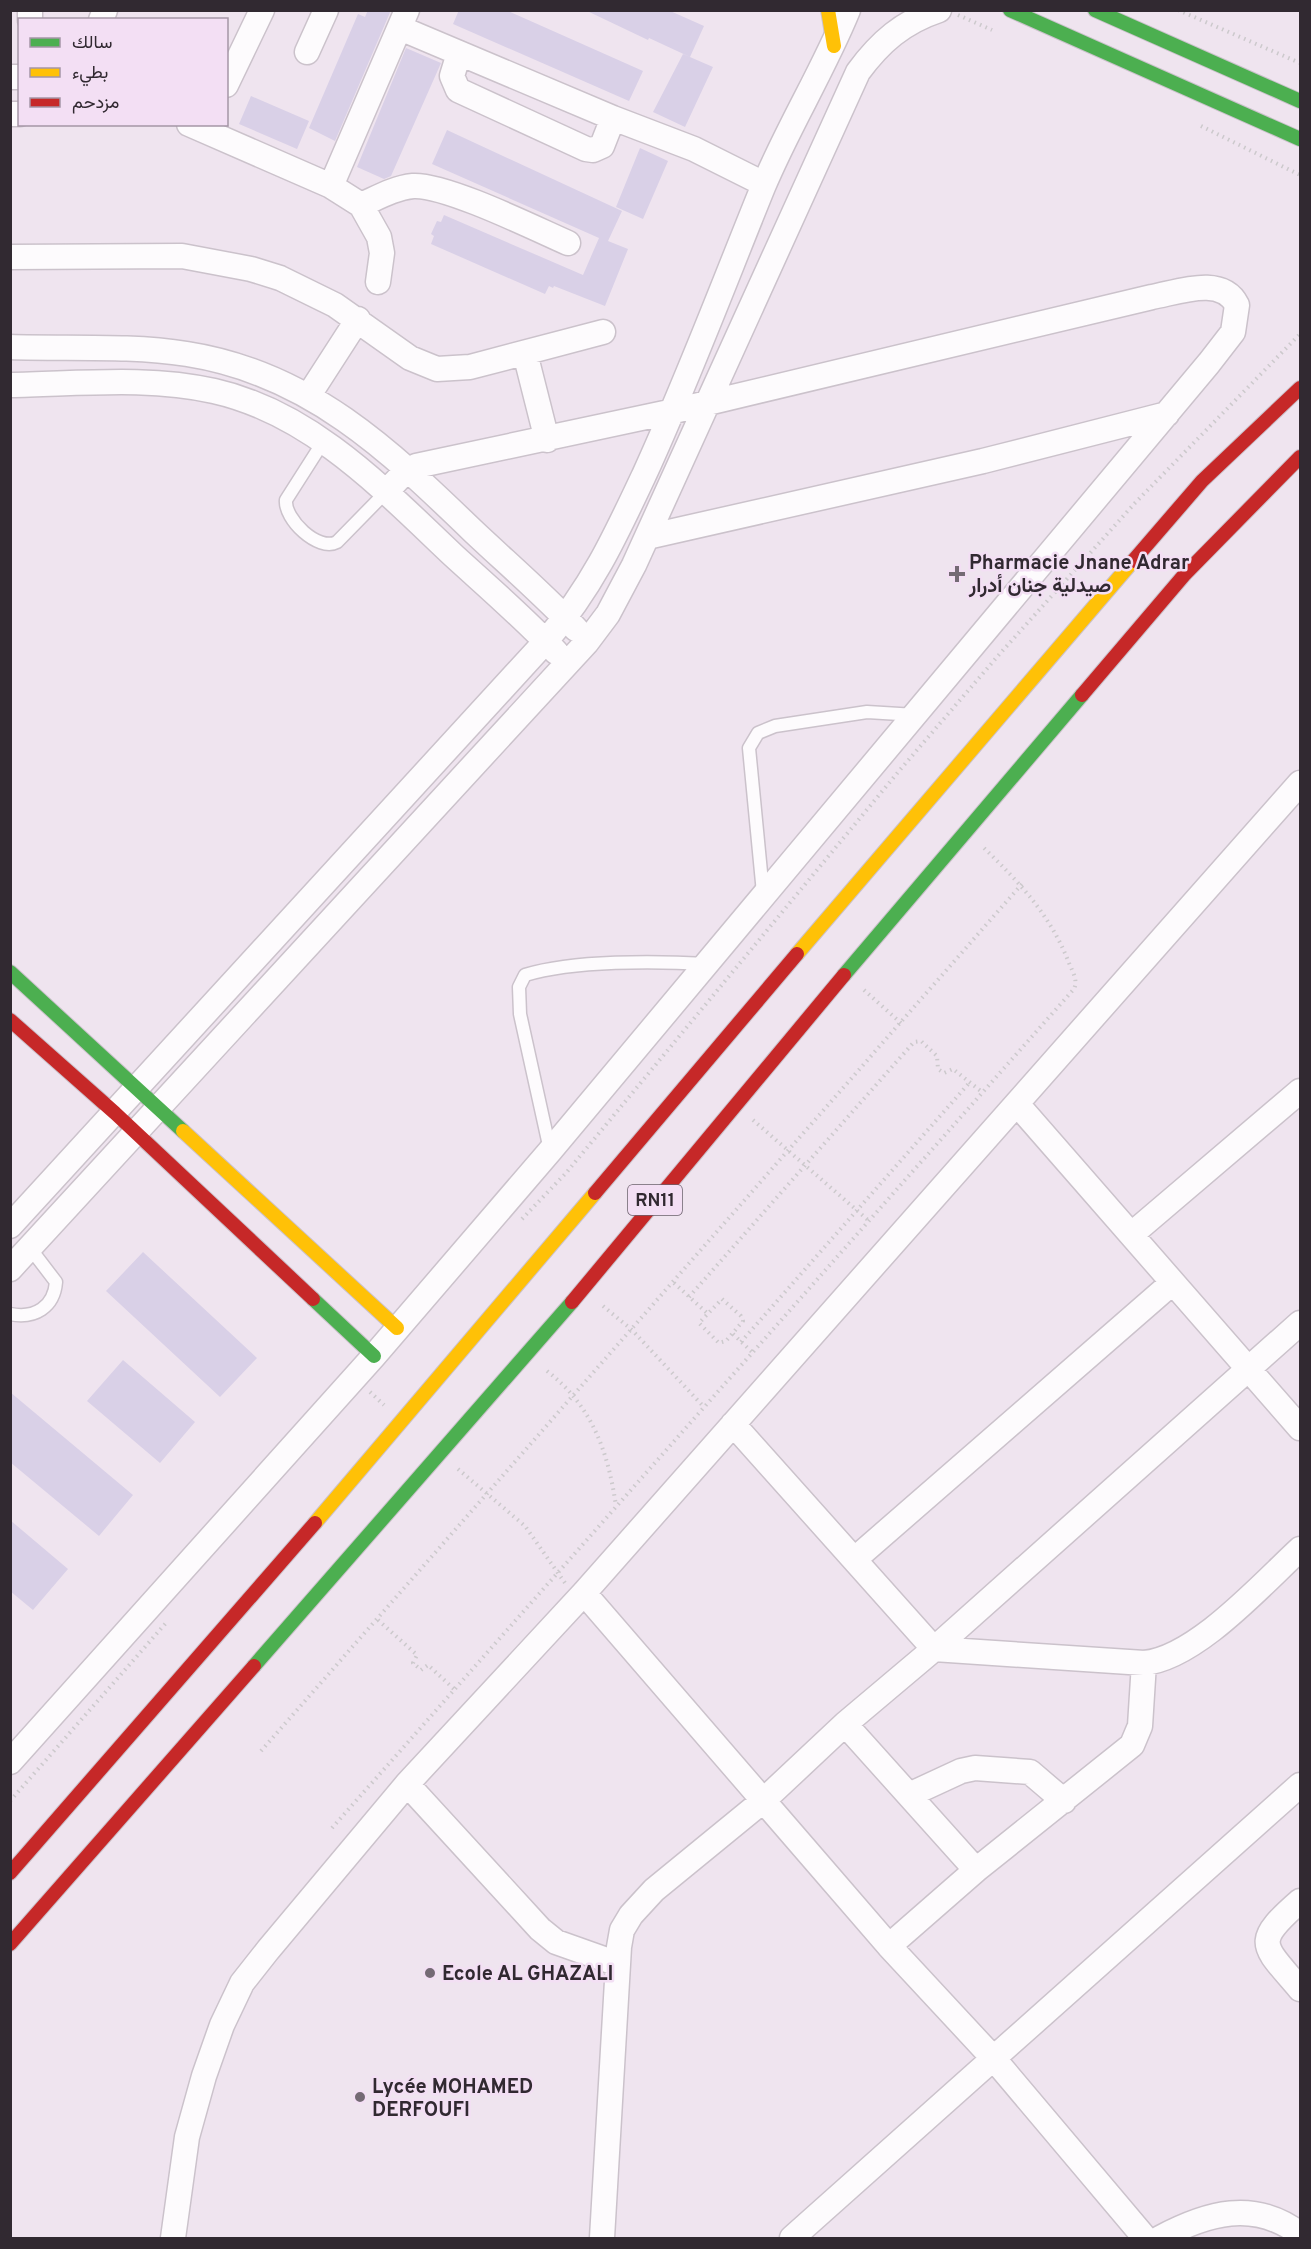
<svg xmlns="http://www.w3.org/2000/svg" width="1311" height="2249" font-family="Overpass,Vazirmatn,sans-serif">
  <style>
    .building { fill: #d9d0e7 }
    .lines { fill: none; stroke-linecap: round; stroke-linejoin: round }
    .lane-casing { stroke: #cbc2cb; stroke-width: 15 }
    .street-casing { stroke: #cbc2cb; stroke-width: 27 }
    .fast-casing { stroke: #cbc2cb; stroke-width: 16 }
    .slow-casing { stroke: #cbc2cb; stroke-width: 16 }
    .jam-casing { stroke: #cbc2cb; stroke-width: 16 }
    .path { stroke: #ccc9cc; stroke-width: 4; stroke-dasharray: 1.5 4.5; stroke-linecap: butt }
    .lane { stroke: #fdfbfd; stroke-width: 12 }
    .street { stroke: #fdfbfd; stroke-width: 24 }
    .fast { stroke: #4caf50; stroke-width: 14 }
    .slow { stroke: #ffc107; stroke-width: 14 }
    .jam { stroke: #c62828; stroke-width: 14 }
    .poi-dot { fill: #746a74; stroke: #f3dff4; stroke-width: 2 }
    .labels { text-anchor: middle; stroke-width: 5; stroke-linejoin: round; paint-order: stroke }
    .shield { fill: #f3dff4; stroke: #6b606c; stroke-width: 1.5 }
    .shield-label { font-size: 18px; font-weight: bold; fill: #312931 }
    .poi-label { font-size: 20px; font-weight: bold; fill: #312931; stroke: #f3dff4; text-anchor: start }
  </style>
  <rect width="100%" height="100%" fill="#efe4ef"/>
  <path class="building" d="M368,10H391L335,141L309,128L358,14L365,17Z
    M459,10H506L643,71L629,101L453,24Z
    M585,10H668L704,26L690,57L649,38L648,40Z
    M406,48L441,63L391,176L384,179L357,167Z
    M683,54L713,67L685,127L653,112Z
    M251,96L309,121L297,149L239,124Z
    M447,130L622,211L608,241L628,249L605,306L554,286L553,288L549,286L545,294L431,244L434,236L431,234L437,221L441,222L444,215L583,275L599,238L432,164Z
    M640,148L668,161L643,219L616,207Z
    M143,1252L257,1358L220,1397L106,1291Z
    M123,1360L195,1422L160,1463L87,1401Z
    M10,1392L133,1495L99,1536L10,1462Z
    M10,1520L68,1569L33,1610L10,1591Z"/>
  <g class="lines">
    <defs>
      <path id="lane" d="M323,442L286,500C284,519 318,552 337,542L386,492
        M763,893L749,748L758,733L775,726L867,712L916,715
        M550,1150L520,1014L519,987L525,975C574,960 656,961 708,964
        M10,1314C35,1319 54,1307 56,1282L30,1248"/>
      <path id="street" d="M30,20V10
        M101,20L105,10
        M400,28L613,118L694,149L764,184
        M307,52L326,10
        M459,53L452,76L458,90L586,149L593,150L602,146L613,118
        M10,77H20
        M226,85L262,10
        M10,114H20
        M189,124L331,186L361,205L379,237L382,253L378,282
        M331,186L407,10
        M361,205C377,198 394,188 413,186C445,184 534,228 568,243
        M10,257L182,256L251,269L280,278L335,305L410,358L437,369L470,367L603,332
        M10,347C69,349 129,345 187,354C309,373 389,450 474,532C508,564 544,595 576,629
        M525,353L547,440
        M10,385C78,384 148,376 214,391C312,413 384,490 454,556C488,587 524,618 556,652
        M309,395L358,319
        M647,537L983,461L1167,414
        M1017,1104L1300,1428
        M10,1226L546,641C592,587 615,537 645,473C688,379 724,283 763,187C788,127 823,71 848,10
        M1132,1234L1300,1091
        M10,1269L587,642L608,614L634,565L858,72C880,42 903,22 939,10
        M733,1424L934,1649L1144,1663C1196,1658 1261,1585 1300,1549
        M855,1559L1172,1283
        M584,1593L889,1946L994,2059L1145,2238
        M845,1724L976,1870
        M10,1762L374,1356L550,1151L1209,363L1233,332L1237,305C1222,275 1179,292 1152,297L674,411L416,466L402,475L386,492
        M407,1784L540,1929L556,1942L618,1964
        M909,1795L961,1771L975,1768L1030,1772L1064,1801
        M1300,1901C1252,1943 1262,1944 1300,1989
        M889,1946L976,1870L1132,1745L1140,1726L1144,1663
        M173,2238L187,2137L204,2076L222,2025L242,1983L268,1950L407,1784L584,1593L1300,783
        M602,2238L619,1947L622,1930L631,1915L654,1890L764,1800L845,1724L934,1649L1300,1323
        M792,2238L1300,1785
        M1160,2238C1207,2213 1254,2199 1300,2234"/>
      <path id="fast" d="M1010,10L1300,139
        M1095,10L1300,101
        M10,972L183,1131
        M844,975L1082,695
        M313,1299L374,1356
        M254,1666L572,1302"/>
      <path id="slow" d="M828,10L834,46
        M797,954L1133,561
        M183,1131L397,1328
        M315,1523L595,1193"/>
      <path id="jam" d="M1133,561L1202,481L1300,388
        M1082,695L1185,574L1300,457
        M10,1020L115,1113L313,1299
        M595,1193L797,954
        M572,1302L844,975
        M10,1873L315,1523
        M10,1944L254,1666"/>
    </defs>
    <use href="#lane" class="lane-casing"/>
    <use href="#street" class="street-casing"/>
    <use href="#fast" class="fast-casing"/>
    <use href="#slow" class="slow-casing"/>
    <use href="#jam" class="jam-casing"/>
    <path class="path" d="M1178,10L1300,63
      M958,15L992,30
      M1201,126L1300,175
      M864,990L901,1023
      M753,1120L868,1220
      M522,1219L566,1173L899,771L997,657L1135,503L1300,334
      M674,1283L707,1313
      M689,1297L914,1042L921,1041L937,1056L938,1069L944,1073L953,1069L982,1092
      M722,1299L741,1316L743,1321L726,1341L719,1343L699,1323Z
      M603,1306L632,1330L704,1407
      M733,1334L752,1352
      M741,1342L970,1082
      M547,1371C592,1406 608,1451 616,1506
      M370,1392L384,1405
      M458,1469L525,1526L565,1583
      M378,1620L417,1655L413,1663L421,1670L428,1665L454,1689
      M261,1751L1022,884
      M10,1801L166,1623
      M332,1828L1074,989C1078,980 1073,973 1069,963C1051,916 1020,883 984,848"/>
    <use href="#lane" class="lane"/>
    <use href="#street" class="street"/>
    <use href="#fast" class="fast"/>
    <use href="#slow" class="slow"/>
    <use href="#jam" class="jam"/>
  </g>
  <g class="poi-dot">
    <path d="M954 565h6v6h6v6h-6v6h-6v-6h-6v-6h6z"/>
    <circle cx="430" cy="1973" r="6"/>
    <circle cx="360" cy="2097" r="6"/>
  </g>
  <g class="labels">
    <rect class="shield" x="628" y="1185" width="54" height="30" rx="4.5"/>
    <g class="shield-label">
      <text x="655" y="1206">RN11</text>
    </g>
    <g class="poi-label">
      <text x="969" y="569">Pharmacie Jnane Adrar<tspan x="969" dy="23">صيدلية جنان أدرار</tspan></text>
      <text x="442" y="1980">Ecole AL GHAZALI</text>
      <text x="372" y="2093">Lycée MOHAMED<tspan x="372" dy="23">DERFOUFI</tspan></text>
    </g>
  </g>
  <rect width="1311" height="2249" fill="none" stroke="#312931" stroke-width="24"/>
  <rect x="18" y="18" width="210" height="108" fill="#f3dff4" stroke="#a596a6" stroke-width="1.5"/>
  <rect x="30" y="38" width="30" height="9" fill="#4caf50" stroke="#a596a6" stroke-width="1.5"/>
  <text x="72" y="48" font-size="18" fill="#312931">سالك</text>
  <rect x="30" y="68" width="30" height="9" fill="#ffc107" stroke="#a596a6" stroke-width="1.5"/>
  <text x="72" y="78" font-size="18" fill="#312931">بطيء</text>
  <rect x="30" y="98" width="30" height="9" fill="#c62828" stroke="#a596a6" stroke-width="1.5"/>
  <text x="72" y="108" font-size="18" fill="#312931">مزدحم</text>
</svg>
